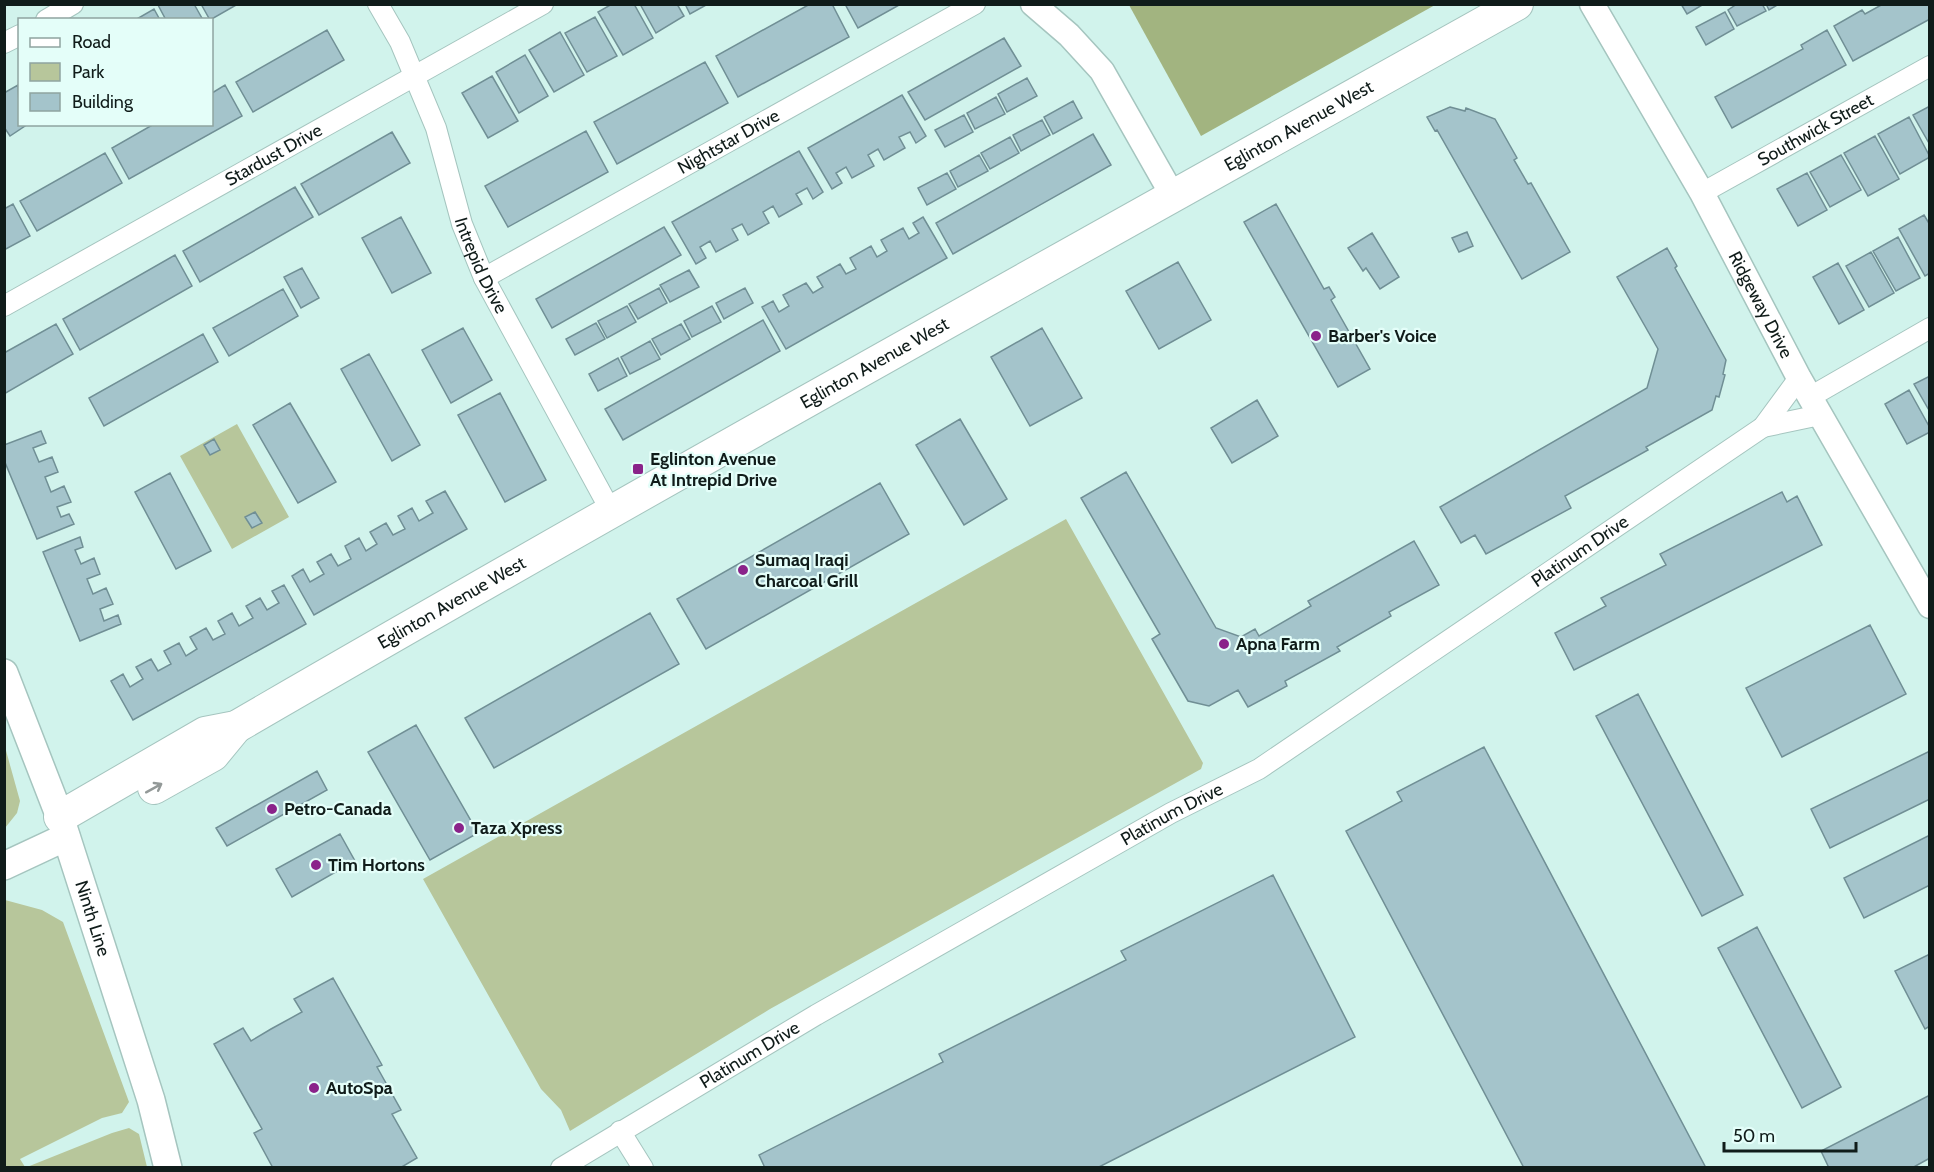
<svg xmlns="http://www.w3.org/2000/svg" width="1934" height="1172" font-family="Cabin,sans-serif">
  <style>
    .green { fill: #b7c69b }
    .forest { fill: #a2b480 }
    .building { fill: #a4c4cb; stroke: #708f95; stroke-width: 1.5 }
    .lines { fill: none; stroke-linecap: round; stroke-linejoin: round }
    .minor-casing { stroke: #a5c5bf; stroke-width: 22 }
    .tertiary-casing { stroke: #a5c5bf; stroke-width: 27 }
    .secondary-casing { stroke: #a5c5bf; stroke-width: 30 }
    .primary-casing { stroke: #a5c5bf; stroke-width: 34 }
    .minor { stroke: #fff; stroke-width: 20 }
    .tertiary { stroke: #fff; stroke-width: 24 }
    .secondary { stroke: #fff; stroke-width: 27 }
    .primary { stroke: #fff; stroke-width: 32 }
    .oneway { stroke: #939998 }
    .poi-dot { fill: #8a238a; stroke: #e4fef9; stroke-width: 2 }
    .labels { text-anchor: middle; stroke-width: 4.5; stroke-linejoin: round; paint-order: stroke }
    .street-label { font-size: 18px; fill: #101c1a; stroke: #e4fef9 }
    .poi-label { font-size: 18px; font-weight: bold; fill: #101c1a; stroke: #e4fef9; text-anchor: start }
  </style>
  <rect width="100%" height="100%" fill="#d1f3ec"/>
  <path class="green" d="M237,424L289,517L232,549L180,456Z
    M1066,519L1203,763L1201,769L770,1009L570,1131L561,1110L541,1089L423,879Z
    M5,747L20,801L17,813L5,828Z
    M5,900L42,910L63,922L129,1102L122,1113L102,1118L20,1159L25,1167H5Z
    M129,1128L139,1134L147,1167H27L112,1133Z"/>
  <path class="forest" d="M1129,5H1435L1201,136Z"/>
  <path class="building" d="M194,4L203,20H166L158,5Z
    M201,4H238L210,20Z
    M612,4H634L653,38L623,55L598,12Z
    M640,4H677L684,16L656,33Z
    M685,4H708L690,14Z
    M810,4H832L849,37L738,97L716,56Z
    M845,4H901L858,28Z
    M1681,4H1704L1687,14Z
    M1737,4H1762L1766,11L1737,26L1728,10Z
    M1766,4H1779L1769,10Z
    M1883,4H1930V19L1853,61L1834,26L1862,10L1865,14Z
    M154,9L160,20H135Z
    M1725,12L1734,29L1706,45L1696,27Z
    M595,17L617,56L587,72L565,33Z
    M327,30L344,60L253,112L236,82Z
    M1827,30L1846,65L1732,128L1715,97L1803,49L1801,45Z
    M560,32L584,75L554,92L529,50Z
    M1004,38L1021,66L925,120L908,92Z
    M525,55L548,96L519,113L496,72Z
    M705,62L728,103L617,164L594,122Z
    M492,76L518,121L488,138L462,93Z
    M1027,78L1037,96L1007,112L998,94Z
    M18,85L20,124H28L10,136L4,127V93Z
    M225,85L242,116L129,179L112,148L154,124H212V93Z
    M902,95L926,136L916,143L910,132L899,137L905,148L884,160L878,149L868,155L874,166L852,178L846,167L836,173L842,183L832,189L808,148Z
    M996,97L1005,114L975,129L967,113Z
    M1073,101L1082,118L1053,134L1044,117Z
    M1930,106V145L1913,115Z
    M1450,107L1465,111L1466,108L1495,119L1517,158L1514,160L1528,184L1531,183L1570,252L1522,279L1437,130L1435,131L1427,117Z
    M964,115L973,132L945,147L935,130Z
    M1909,117L1930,157L1900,174L1878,134Z
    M1042,120L1050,135L1021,151L1013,135Z
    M586,131L608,172L508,227L485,186Z
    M392,132L410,163L319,215L301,184Z
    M1093,134L1111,165L953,254L936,223Z
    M1875,136L1899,179L1868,196L1844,153Z
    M1010,137L1019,153L990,169L981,153Z
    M799,151L823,192L813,199L807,188L796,194L802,204L779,217L773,206L763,212L769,223L748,235L742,224L732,229L738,240L716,252L710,241L700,247L706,258L696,264L672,222Z
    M105,153L122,183L37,231L20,201Z
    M979,155L988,171L958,187L950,171Z
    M1841,155L1861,190L1830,207L1810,172Z
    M947,173L956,189L927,205L918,188Z
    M1807,173L1827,210L1798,226L1777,189Z
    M295,187L313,217L200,282L183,251Z
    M13,204L30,236L4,250V209Z
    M1276,204L1324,289L1329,287L1335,297L1331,300L1370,369L1338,387L1244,222Z
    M1924,215L1930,225V273L1925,276L1899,229Z
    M401,217L431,273L392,293L362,238Z
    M923,217L947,258L786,349L762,307L773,301L779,312L789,306L783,295L806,283L813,293L823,287L817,277L840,264L846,274L856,269L850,258L871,246L877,257L887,251L881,240L903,228L909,239L919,233L913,223Z
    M664,227L681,255L552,328L536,299Z
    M1467,232L1473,246L1459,252L1452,238Z
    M1372,233L1399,277L1380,289L1366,268L1363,271L1348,248Z
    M1898,237L1920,278L1896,291L1873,251Z
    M1667,248L1677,266L1675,268L1726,360L1723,374L1725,375L1719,397L1716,396L1712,410L1646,447L1648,450L1565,496L1571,508L1486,554L1475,535L1461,543L1440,507L1647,388L1658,349L1617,277Z
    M1871,252L1894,293L1869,307L1846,266Z
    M175,255L192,286L80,350L63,319Z
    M1178,262L1211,320L1159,349L1126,291Z
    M1838,263L1864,310L1839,324L1813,277Z
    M302,268L319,298L301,308L284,277Z
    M689,270L699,287L670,302L660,285Z
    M659,288L667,303L638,319L629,304Z
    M745,288L753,303L724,319L716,303Z
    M283,289L298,316L229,356L213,328Z
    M627,306L636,322L607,338L598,321Z
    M712,306L721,322L692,337L684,321Z
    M763,320L780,351L623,440L605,409Z
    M596,323L605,339L575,355L566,339Z
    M56,324L73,354L4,394V353Z
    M681,324L690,339L661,355L652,339Z
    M463,328L492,380L451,403L422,350Z
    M1042,328L1082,398L1030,426L991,357Z
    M203,334L218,362L104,426L89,398Z
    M650,341L660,359L630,374L621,357Z
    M369,354L420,445L392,461L341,369Z
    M618,358L627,376L598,391L589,374Z
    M1930,376V412L1914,384Z
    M1909,390L1930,428V432L1907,444L1885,404Z
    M500,393L546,480L505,502L458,415Z
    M1257,400L1278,436L1232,463L1211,428Z
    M290,403L336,482L298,503L253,425Z
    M960,419L1007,499L964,525L916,445Z
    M41,431L46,443L33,448L39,462L52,457L58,472L45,477L51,492L64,486L71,502L57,507L61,517L69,514L74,524L37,539L4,460V445Z
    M214,439L220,450L210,455L204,445Z
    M1126,472L1216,628L1241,637L1255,629L1259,636L1311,606L1308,601L1414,541L1439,585L1389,612L1391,616L1337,647L1340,651L1285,681L1287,686L1248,707L1238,690L1209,706L1188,701L1152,639L1160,634L1081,498Z
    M170,473L211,551L176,569L135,492Z
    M880,483L909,534L706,649L677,599Z
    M445,491L467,529L314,615L292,576L303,569L310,582L324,574L317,562L331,554L338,566L351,559L345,546L359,538L366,551L377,544L370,532L386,523L393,535L405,529L398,516L412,508L419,521L433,513L426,501Z
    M1782,492L1787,502L1797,496L1822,545L1574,670L1555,633L1606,606L1601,598L1666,565L1660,554Z
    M255,512L262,523L252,528L245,517Z
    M80,537L83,547L75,550L81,564L94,558L100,574L87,579L93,594L106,588L113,604L100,609L104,621L118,615L121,624L80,641L43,552Z
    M284,585L306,624L133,720L111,681L123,674L130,687L143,679L136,667L151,659L158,671L171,664L164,651L179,643L186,656L197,649L190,637L206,628L213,640L225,634L218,621L232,613L239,626L253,618L246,606L260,598L267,610L279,603L272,591Z
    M650,613L679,664L494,768L465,718Z
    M1870,625L1906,694L1782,757L1746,688Z
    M1638,694L1743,895L1702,916L1596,716Z
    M416,725L478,833L430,860L368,752Z
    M1484,747L1706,1168H1524L1346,831L1402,801L1397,792Z
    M1930,751V799L1830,848L1811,809Z
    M317,771L327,790L227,846L216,828Z
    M340,834L355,861L292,897L276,869Z
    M1930,835V885L1864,918L1844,878Z
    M1273,875L1355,1037L1097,1168H765L759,1155L943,1062L939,1054L1126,960L1121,951Z
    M1757,927L1841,1087L1802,1108L1718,948Z
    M1930,954V1026L1925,1029L1895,971Z
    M333,978L382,1065L377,1067L401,1110L392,1114L417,1158L400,1168H273L254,1133L262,1129L214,1044L243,1028L251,1041L271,1029L302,1012L294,999Z
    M1930,1095V1158L1912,1168H1829L1821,1151Z"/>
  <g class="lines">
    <defs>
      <g id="minor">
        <path id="s1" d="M378,4L400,42L436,128L462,224L484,278L612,513"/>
        <path d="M46,20L73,4"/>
        <path d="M4,43L20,35"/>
        <path id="s2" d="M1702,193L1930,66"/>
        <path id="s3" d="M484,278L975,4"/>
        <path id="s4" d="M4,306L543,4"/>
        <path d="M1810,397L1930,328"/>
        <path d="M1763,427L1820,415"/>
        <path d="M620,1131L643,1168"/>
        <path id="s5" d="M561,1168L816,1015L1171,813L1259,769L1763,427L1799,378"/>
      </g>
      <g id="tertiary">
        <path d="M1033,4L1069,35L1102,71L1173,196"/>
        <path id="s6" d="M1592,4L1702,193L1799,378L1930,606"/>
      </g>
      <g id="secondary">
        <path id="s7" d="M4,673L60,817L151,1100L168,1168"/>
        <path d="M4,866L66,837"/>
      </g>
      <g id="primary">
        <path d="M154,788L213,755L236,727"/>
        <path id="s8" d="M60,817L205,733L236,727C660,481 1089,243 1517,4"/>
      </g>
    </defs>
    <use href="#minor" class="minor-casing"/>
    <use href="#tertiary" class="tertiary-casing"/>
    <use href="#secondary" class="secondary-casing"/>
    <use href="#primary" class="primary-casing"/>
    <use href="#minor" class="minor"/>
    <use href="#tertiary" class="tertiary"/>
    <use href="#secondary" class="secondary"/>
    <use href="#primary" class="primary"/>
  </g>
  <defs><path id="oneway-shaft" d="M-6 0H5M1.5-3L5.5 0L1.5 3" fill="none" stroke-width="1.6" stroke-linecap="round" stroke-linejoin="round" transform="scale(1.5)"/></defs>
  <use class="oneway" href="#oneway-shaft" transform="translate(154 788) rotate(-29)"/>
  <g class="poi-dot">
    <circle cx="1316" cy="336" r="6"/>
    <rect x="632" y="463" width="12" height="12" rx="3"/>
    <circle cx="743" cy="570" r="6"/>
    <circle cx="1224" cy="644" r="6"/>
    <circle cx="272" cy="809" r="6"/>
    <circle cx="459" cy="828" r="6"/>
    <circle cx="316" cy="865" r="6"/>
    <circle cx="314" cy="1088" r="6"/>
  </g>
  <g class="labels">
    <g class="street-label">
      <text dy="6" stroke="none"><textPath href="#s8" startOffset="1420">Eglinton Avenue West</textPath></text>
      <text dy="6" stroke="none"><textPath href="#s2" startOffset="130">Southwick Street</textPath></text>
      <text dy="6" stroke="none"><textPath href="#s3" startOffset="280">Nightstar Drive</textPath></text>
      <text dy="6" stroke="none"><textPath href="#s4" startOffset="309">Stardust Drive</textPath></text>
      <text dy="6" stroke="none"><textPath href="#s1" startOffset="282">Intrepid Drive</textPath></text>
      <text dy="6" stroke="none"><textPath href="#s6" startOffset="345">Ridgeway Drive</textPath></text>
      <text dy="6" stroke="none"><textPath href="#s8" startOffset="934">Eglinton Avenue West</textPath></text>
      <text dy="6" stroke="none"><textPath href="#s5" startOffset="1192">Platinum Drive</textPath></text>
      <text dy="6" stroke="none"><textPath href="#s8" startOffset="448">Eglinton Avenue West</textPath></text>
      <text dy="6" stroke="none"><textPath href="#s5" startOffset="706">Platinum Drive</textPath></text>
      <text dy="6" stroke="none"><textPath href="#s7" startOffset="261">Ninth Line</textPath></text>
      <text dy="6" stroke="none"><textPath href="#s5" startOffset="220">Platinum Drive</textPath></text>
    </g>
    <g class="poi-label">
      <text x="1328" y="342">Barber's Voice</text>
      <text x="650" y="465">Eglinton Avenue<tspan x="650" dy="21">At Intrepid Drive</tspan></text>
      <text x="755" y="566">Sumaq Iraqi<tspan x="755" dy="21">Charcoal Grill</tspan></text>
      <text x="1236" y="650">Apna Farm</text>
      <text x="284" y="815">Petro-Canada</text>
      <text x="471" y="834">Taza Xpress</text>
      <text x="328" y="871">Tim Hortons</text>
      <text x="326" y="1094">AutoSpa</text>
    </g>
  </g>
  <rect width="1934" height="1172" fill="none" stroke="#101c1a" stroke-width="12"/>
  <rect x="18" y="18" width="195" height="108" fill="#e4fef9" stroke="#8fa4a0" stroke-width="1.5"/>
  <rect x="30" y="38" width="30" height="9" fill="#ffffff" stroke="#8fa4a0" stroke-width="1.5"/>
  <text x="72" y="48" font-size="18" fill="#101c1a">Road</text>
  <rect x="30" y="63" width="30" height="18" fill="#b7c69b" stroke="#8fa4a0" stroke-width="1.5"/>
  <text x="72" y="78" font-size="18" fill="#101c1a">Park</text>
  <rect x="30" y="93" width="30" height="18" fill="#a4c4cb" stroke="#8fa4a0" stroke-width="1.5"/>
  <text x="72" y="108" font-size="18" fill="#101c1a">Building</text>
  <path d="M1724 1142v9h132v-9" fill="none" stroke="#101c1a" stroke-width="3"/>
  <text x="1733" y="1142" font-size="18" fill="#101c1a" stroke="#e4fef9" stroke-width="4.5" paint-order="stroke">50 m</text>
</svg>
